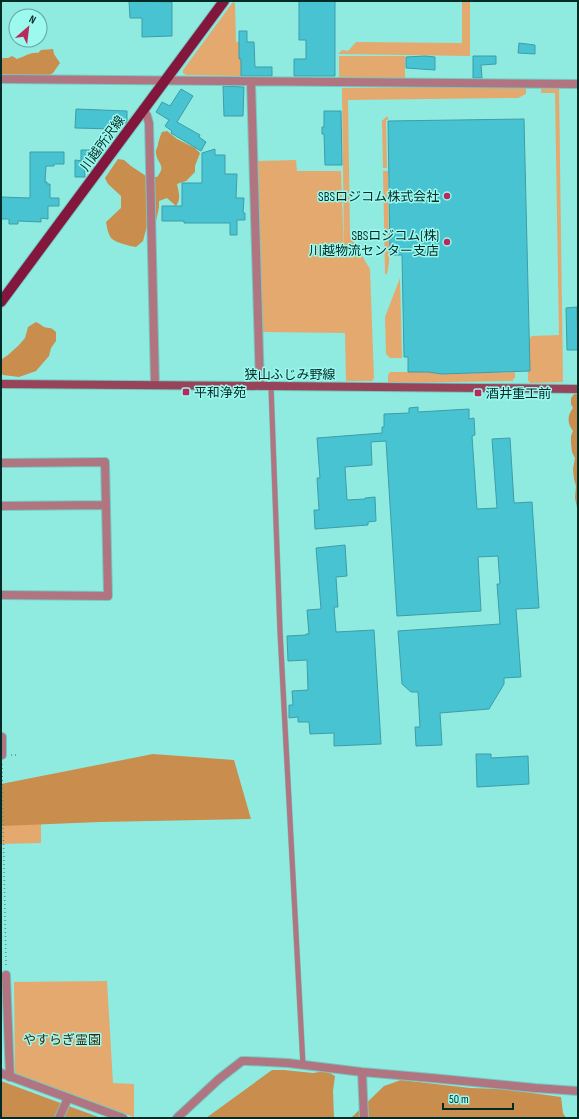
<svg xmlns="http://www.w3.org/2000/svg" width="579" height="1119" font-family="'Sofia Sans Condensed','Noto Sans JP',sans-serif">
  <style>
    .green { fill: #e4a96e }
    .forest { fill: #c98d4e }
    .building { fill: #47c3d1; stroke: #3e9da8 }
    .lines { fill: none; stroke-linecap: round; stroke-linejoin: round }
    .lane-casing { stroke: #75c8bf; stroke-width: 6 }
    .street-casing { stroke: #75c8bf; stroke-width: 10 }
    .secondary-casing { stroke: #75c8bf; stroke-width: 10 }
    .primary-casing { stroke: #75c8bf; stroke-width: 12 }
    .path { stroke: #50968e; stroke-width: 1.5; stroke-dasharray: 1 3; stroke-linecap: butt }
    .lane { stroke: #b07581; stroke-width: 5 }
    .street { stroke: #b07581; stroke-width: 8 }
    .secondary { stroke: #974359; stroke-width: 8 }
    .primary { stroke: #82163d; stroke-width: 10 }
    .poi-dot { fill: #b82a5b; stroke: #9df8ed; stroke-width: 1.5 }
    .labels { text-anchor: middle; stroke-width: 3; stroke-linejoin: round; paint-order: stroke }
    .street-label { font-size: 13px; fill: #012b27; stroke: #9df8ed }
    .poi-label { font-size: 13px; fill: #012b27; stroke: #9df8ed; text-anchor: end }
    .park-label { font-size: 13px; fill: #41280c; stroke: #9df8ed }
  </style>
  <rect width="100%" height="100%" fill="#8febe0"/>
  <path class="green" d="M462,1H470V56L338,54L342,50L348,51L356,42L462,43Z
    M233,2L235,3L236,42H241V76L186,75L183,73V70Z
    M339,56H405V81L339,80Z
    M526,86V94L518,98L348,100L350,236L370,269L374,378L372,381H346L345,333L262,332L258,161L296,160L297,171H341L344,254L342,88Z
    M543,87H559L563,382L530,383L528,380L527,341L532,336L559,335L555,93H541V89Z
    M386,117H388V120H386L387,168H383L382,121Z
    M383,171H388L389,254V263L387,274H385Z
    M400,278L402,358H390L386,354L385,317Z
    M390,372H428L442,374L515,372V378L513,379V381L388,383V375Z
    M41,818V843L1,844V819Z
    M107,981L113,1083L134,1084V1117L15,1074L14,982Z"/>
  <path class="forest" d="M53,49L54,54L60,63L53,73L46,77L1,76V60L3,58H8L12,56L17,59C24,57 30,52 38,53L41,50Z
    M167,131L177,139L195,148L200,153L195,166V172L186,181L177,184C179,193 181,199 176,206L167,198L159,201V207L156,221L147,226L143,241L136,247C130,246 116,243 111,238C108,234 107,227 106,222L121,208V196L108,184L105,178L118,159L124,160L131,166L146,176L157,177C168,164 155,164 156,150C157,148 158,146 158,144C159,140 160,136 162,132Z
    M36,322C39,323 41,325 44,327C50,329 50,326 56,332V341L51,348L49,356L36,371L19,377L3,375L1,372L2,359L8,355L19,345L25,338L28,327Z
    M575,393H578V512L575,498L576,486L574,479L573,469L575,458L572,452L571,443V436L573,431C567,423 567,416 573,408L571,404V398Z
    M153,754L234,760L251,819L100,822L1,826V784Z
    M272,1070H284L313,1073L326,1071L335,1076L333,1091L334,1118H206Z
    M401,1080L470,1088L503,1089L561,1097L563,1113L566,1118H351L384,1086Z
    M1,1081L101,1118H1Z"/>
  <path class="building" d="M129,1L172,2V36L142,37V18H130Z
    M299,1H335V76H294V59H306V40H299Z
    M239,31H247V42H254L255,67H272V76H241V59H239Z
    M519,43L535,45V54L518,53Z
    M425,56L435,57V70L406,68V57Z
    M473,56H496V64L481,65L482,78H473Z
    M223,86L244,87L243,116H224Z
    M181,89L193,96L177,122L200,135L199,137L206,142L201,151L171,133L172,131L165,126L169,120L156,112L162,102L170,106Z
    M76,109L127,111V121L126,123H115V129L75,128Z
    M324,111H341L342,165H325L324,134H322V127H324Z
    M524,119L530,371L442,374L428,372H408V357H404L402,255H390L388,121Z
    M215,149V155H225V174H237L236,198H244L243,213H245V220H237V235H230V223H184V221H162V206H182V183H202V153Z
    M81,150H97L96,161L81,160Z
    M30,152H64V164H54V166H46L45,182H47V184H50V198H59V206H48V219L41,218V222L18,221V224H9V219H1V197L30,198Z
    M75,160L84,161L85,177H75Z
    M577,307L578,350H567L566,308Z
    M418,407V412L469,409V419L474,418L475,435L472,436L477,509L497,508L492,439L510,438L514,503L532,502L539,608L516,609L521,677L504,678V684L489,709L440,713L442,745L416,746L415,727H420L418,692H411L402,684L398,631L500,624L497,584H500L498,556L478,557L481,611L397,616L386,441L371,442L372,465L345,467L347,500L365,499V498L375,497L376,521L368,522V525L315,529L314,510H319L317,478H320L317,438L382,433V427H384V414L409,413V408Z
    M345,545L347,576L336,577L338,607H334L336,632L374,630L381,744L334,746V733L310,734L309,722H298V717L289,718V705H293L292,691L308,690L307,660L288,661L287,636L306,635V634H309L307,610L321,609L316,548Z
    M476,754H491V758L528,756L529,784L477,787Z"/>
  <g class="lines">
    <defs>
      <path id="lane" d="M271,386L280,631L303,1065"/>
      <path id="street" d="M1,79L578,84
        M251,82L260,386
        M143,109L147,116L149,123L155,385
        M1,463L105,462L108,596L1,595
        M1,506L106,505
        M1,755H2V737
        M6,975L10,1077
        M362,1072L364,1118
        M1,1073L123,1118
        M59,1118L68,1098
        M177,1118L219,1079L242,1061H247L288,1063L362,1072L432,1078L535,1088L578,1091"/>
      <path id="secondary" d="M1,384L271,386L578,389"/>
      <path id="primary" d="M1,302L224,1"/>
    </defs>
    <use href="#lane" class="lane-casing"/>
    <use href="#street" class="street-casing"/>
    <use href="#secondary" class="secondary-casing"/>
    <use href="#primary" class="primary-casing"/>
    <path class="path" d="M11,755H19
      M2,764L6,966"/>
    <use href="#lane" class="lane"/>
    <use href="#street" class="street"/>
    <use href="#secondary" class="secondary"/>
    <use href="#primary" class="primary"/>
  </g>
  <g class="poi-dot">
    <circle cx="447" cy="196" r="4"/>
    <circle cx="447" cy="242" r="4"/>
    <rect x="182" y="388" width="8" height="8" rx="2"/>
    <rect x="474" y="389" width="8" height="8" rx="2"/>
  </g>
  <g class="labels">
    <g class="street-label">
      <text transform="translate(102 143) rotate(-54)" y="5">川越所沢線</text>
      <text x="290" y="379">狭山ふじみ野線</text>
    </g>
    <g class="poi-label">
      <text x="439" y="201">SBSロジコム株式会社</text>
      <text x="439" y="240">SBSロジコム(株)<tspan x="439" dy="15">川越物流センター支店</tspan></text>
      <text x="194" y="397" text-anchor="start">平和浄苑</text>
      <text x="486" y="398" text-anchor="start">酒井重工前</text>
    </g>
    <g class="park-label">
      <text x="62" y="1044">やすらぎ霊園</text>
    </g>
  </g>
  <rect width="579" height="1119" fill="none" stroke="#012b27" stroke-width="4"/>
  <g transform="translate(28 28) rotate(28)"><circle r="19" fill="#9df8ed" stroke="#5fa69e"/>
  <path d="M0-3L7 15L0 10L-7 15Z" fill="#b82a5b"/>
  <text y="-6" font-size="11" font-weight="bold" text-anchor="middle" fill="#012b27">N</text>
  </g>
  <path d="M443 1103v6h70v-6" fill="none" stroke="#012b27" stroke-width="2"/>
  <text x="449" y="1103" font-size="12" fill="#012b27" stroke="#9df8ed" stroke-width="3" paint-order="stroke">50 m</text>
</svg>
